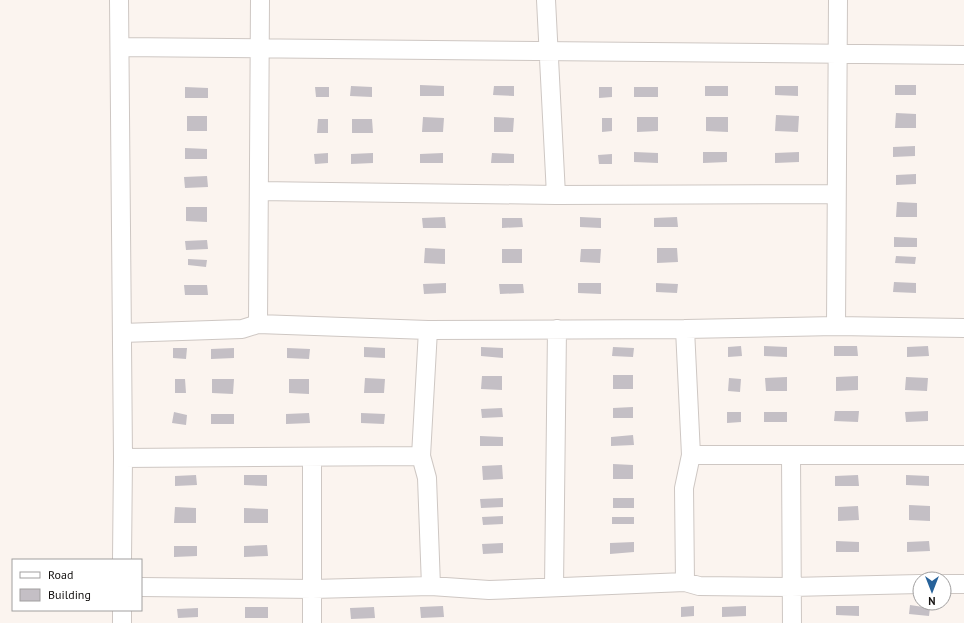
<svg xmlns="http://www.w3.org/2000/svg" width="964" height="623" font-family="'PT Sans',sans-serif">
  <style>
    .building { fill: #c4bfc5 }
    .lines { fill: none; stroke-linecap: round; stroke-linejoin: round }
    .minor-casing { stroke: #cec7c3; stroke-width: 20 }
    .minor { stroke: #fff; stroke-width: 18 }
  </style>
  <rect width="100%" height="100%" fill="#fbf4ef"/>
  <path class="building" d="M420,85L444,86V96H420Z
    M895,85H916V95H895Z
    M351,86L372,87V97L350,96Z
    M494,86H514V96L493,95Z
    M705,86H728V96H705Z
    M775,86H798V96L775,95Z
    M185,87L208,88V98H185Z
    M315,87H329V97H316Z
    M599,87H612V97L599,98Z
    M634,87H658V97H634Z
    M896,113L916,114V128H895Z
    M776,115L799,116L798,132L775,131Z
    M187,116H207V131H187Z
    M423,117L444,118L443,132H422Z
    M494,117L514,118L513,132H494Z
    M637,117H658V131L637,132Z
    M706,117H728V132L706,131Z
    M602,118H612V131L602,132Z
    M318,119H328V133H317Z
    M352,119H372L373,133H352Z
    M915,146V156L893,157V147Z
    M185,148L207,149V159H185Z
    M634,152L658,153V163L634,162Z
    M703,152H727V162L703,163Z
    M799,152V162L775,163V153Z
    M328,153V163L315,164L314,154Z
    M373,153V163L351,164V154Z
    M443,153V163H420V154Z
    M492,153L514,154V163H491Z
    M612,154V164H599L598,155Z
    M916,174V184L896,185V175Z
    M207,176L208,187L185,188L184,177Z
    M897,202L917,203V217H896Z
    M186,207H207V222L186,221Z
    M445,217L446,228H423L422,218Z
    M580,217L601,218V228L580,227Z
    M677,217L678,227H654V218Z
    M502,218H522L523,227L502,228Z
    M894,237L917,238V247H894Z
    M207,240L208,249L186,250L185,241Z
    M425,248L445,249V264L424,263Z
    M657,248H677L678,262L657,263Z
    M502,249H522V263H502Z
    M581,249H601L600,263L580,262Z
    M896,256L916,257L915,264L895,263Z
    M188,259L207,260L206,267L188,265Z
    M894,282L916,283V293L893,292Z
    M446,283V293L424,294L423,284Z
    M578,283H601V294L578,293Z
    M656,283L678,284L677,293L656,292Z
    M499,284H523L524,293L500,294Z
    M184,285H207L208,295H185Z
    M741,346L742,356L728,357V347Z
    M764,346L787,347V357L764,356Z
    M834,346H857L858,356H834Z
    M928,346L929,356L907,357V347Z
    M364,347L385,348V358L364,357Z
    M481,347L503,348V358L481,356Z
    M613,347L634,348L633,357L612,356Z
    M173,348H187L186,359L173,358Z
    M234,348V358L211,359V349Z
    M287,348L310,349L309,359L287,358Z
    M613,375H633V389H613Z
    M482,376H502V390L481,389Z
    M858,376V390L836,391V377Z
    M787,377V391H766L765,378Z
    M906,377L928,378L927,391L905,390Z
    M365,378L385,379L384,393H364Z
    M729,378L741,379L740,392L728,391Z
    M175,379H185L186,393H175Z
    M212,379H234L233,394L212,393Z
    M289,379H309V394L289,393Z
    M633,407V418H613V408Z
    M502,408L503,417L482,418L481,409Z
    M835,411H859L858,422L834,421Z
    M928,411V421L906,422L905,412Z
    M174,412L187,415L186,425L172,423Z
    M727,412H741V422L727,423Z
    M764,412H787V422H764Z
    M309,413L310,423L286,424V414Z
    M361,413L385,414L384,424L361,423Z
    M211,414H234V424H211Z
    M633,435L634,445L611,446V437Z
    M480,436L503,437V446H480Z
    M613,464L633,465V479H613Z
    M502,465L503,479L483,480L482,466Z
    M196,475L197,485L175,486V476Z
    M244,475H267V486L244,485Z
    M858,475L859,486H835V476Z
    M906,475L929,476V486L906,485Z
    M503,498V507L481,508L480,499Z
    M613,498H634V508H613Z
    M909,505L930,506V521L909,520Z
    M858,506L859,520L838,521V507Z
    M175,507L196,508V523H174Z
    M244,508L268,509V523H244Z
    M503,516V524L483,525L482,517Z
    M612,517H634V524H612Z
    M836,541L859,542V552H836Z
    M929,541L930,551L907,552V542Z
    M634,542V552L610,554V543Z
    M503,543V553L483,554L482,544Z
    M267,545L268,556L244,557V546Z
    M174,546H197V556L174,557Z
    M910,605L930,608L929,616L909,614Z
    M443,606L444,617L421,618L420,607Z
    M694,606V616L681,617V607Z
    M746,606V616L722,617V607Z
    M836,606H859V616L836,615Z
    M245,607H268V618H245Z
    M374,607L375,618L351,619L350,608Z
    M198,608V617L178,618L177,609Z"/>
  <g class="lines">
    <defs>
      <path id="minor" d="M119,0L123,458L122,560
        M546,0L556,195
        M120,47L964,55
        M259,191L556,195L836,194
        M258,324L260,0
        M836,326L838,0
        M685,329L691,455L684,488L685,582
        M428,330L421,456L427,478L431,586
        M122,333L242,329L258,324L428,330L685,329L836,326L964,328
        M691,455H964
        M791,455L792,623
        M123,458L421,456
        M944,584H964
        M141,587L312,589L431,586L489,590L685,582L699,586L791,587L920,584
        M554,587L557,329
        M122,623V610
        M312,623V457"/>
    </defs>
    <use href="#minor" class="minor-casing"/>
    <use href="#minor" class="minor"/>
  </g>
  <rect x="12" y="559" width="130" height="52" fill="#ffffff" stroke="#a19f9f"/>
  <rect x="20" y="572" width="20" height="6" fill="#ffffff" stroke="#a19f9f"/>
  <text x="48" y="579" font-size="12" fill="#13100f">Road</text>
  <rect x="20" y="589" width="20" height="12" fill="#c4bfc5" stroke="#a19f9f"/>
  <text x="48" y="599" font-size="12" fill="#13100f">Building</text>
  <g transform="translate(932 591) rotate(180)"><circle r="19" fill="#ffffff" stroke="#a19f9f"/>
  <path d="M0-3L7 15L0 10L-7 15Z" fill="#27629a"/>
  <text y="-6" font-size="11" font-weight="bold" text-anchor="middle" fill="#13100f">N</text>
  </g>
</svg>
